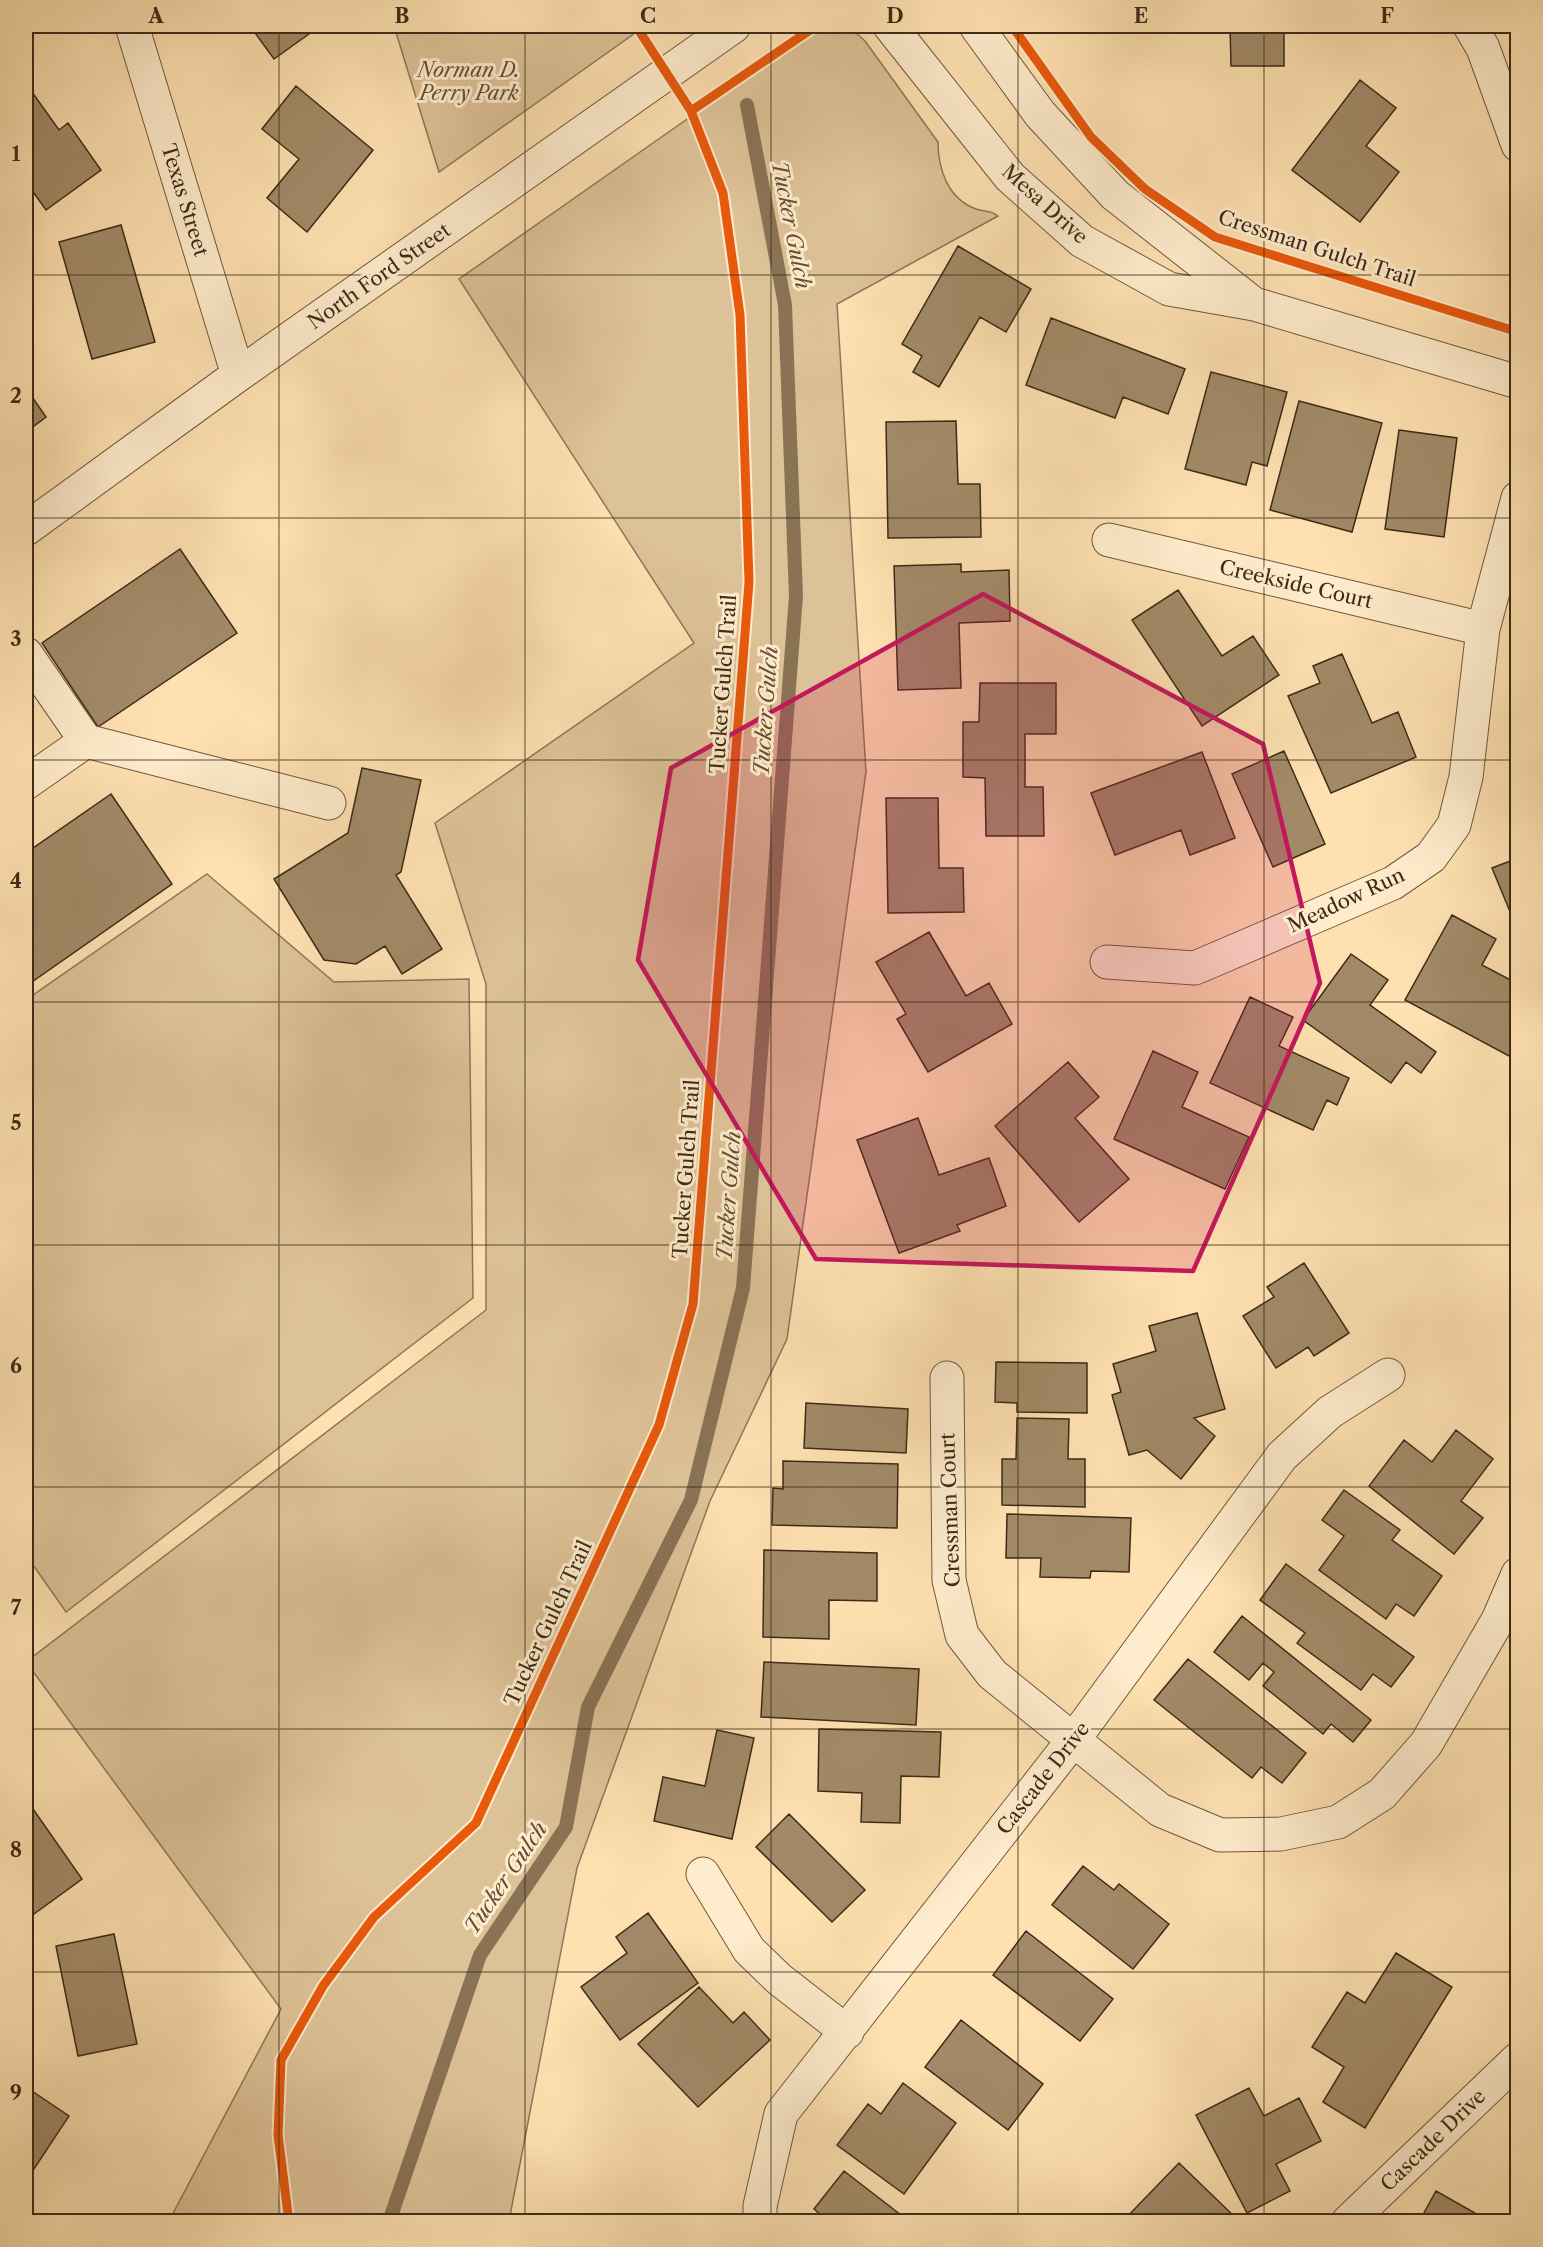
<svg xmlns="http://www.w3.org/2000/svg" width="1543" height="2247" font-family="'Libre Caslon Text',serif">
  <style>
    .green { fill: #dec297; stroke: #8e7658; stroke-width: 1.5 }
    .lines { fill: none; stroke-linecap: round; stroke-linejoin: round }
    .stream { stroke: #8a7355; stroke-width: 14 }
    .building { fill: #a28a68; stroke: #3d2b18; stroke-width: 1.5 }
    .minor-casing { stroke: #6e583e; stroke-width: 35 }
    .minor { stroke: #ffeccc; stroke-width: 33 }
    .cycleway-casing { stroke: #ffeccc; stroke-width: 13 }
    .cycleway { stroke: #e8590c; stroke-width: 9 }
    .marked { fill: #c2185b; fill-opacity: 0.2; stroke: #c2185b; stroke-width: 4.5; stroke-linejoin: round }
    .grid { fill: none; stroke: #3d2b18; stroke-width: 1.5; stroke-opacity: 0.55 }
    .labels { text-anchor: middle; stroke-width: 6; stroke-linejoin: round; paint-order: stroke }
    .park-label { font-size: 20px; font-style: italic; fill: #655138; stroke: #ffeccc }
    .street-label { font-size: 20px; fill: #3d2b18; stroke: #ffeccc }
    .water-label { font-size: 21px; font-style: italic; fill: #634f36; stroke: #ffeccc }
    .neatline { fill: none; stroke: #3d2b18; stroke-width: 2 }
    .grid-label { font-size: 20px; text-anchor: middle; font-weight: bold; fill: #3d2b18 }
  </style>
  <rect width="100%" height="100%" fill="#ffe1b1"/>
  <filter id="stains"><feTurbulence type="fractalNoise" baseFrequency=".00333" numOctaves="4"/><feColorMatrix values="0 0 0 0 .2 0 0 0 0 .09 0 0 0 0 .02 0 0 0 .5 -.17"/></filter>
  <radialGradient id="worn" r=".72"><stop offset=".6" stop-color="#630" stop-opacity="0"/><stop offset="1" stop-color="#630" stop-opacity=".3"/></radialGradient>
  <path class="green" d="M394,26H645L439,172Z
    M826,26C843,25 853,29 865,41L938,142C938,169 948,199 976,209C985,212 991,210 998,216L837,304L866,772L787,1339L710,1501L577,1868L509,2221H169L281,2009L26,1662L486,1310V984L435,823L694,643L459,279L710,103Z
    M207,874L334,982L469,979L473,1298L66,1612L26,1555V1000Z"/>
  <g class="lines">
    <path class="stream" d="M389,2222L480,1955L566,1827L588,1707L691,1500L743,1288L796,596L785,305L747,105"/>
  </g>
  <path class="building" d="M250,26H320L274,59Z
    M1230,26H1317V28L1284,29V66H1231Z
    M1360,80L1396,108L1366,146L1399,172L1360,222L1292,170Z
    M296,86L373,150L307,232L267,198L299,159L262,129Z
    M32,92L59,130L68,123L101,170L46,210L26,182V97Z
    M121,225L155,342L92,359L59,242Z
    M958,246L1031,289L1006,332L980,317L939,387L913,372L922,356L902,344Z
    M1051,318L1185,369L1168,414L1123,397L1115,418L1026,385Z
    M1211,372L1287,392L1267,466L1252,462L1246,485L1185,469Z
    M26,388L46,417L26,432Z
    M1299,401L1382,423L1352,532L1270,510Z
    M956,421L958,484H980L981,537L888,538L886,422Z
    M1399,430L1457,438L1444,537L1385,529Z
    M180,549L237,633L98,727L42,643Z
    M961,564V572L1009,570L1010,621L959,623L961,688L898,690L894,566Z
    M1178,590L1222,656L1253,636L1279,675L1202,726L1132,620Z
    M1342,654L1372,723L1398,712L1416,757L1331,793L1288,696L1320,683L1313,666Z
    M980,683H1056V734H1025V787H1043L1044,836H986L985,778L963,777V722H979Z
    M1284,751L1325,844L1273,867L1232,774Z
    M1202,752L1235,838L1190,855L1181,830L1115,855L1091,793Z
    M362,768L421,780L401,872L396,875L442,949L402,974L385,946L356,964L324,960L274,879L348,833Z
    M111,794L172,884L26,986V853Z
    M886,798H938L939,868H963L964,912L888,913Z
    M1518,858V931L1492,868Z
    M1452,915L1496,939L1482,965L1518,984V1040L1509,1056L1405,1000Z
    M929,932L966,996L989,983L1012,1024L928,1072L897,1019L906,1014L876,962Z
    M1351,954L1388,980L1370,1005L1436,1052L1421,1073L1406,1062L1391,1083L1303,1020Z
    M1250,997L1293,1017L1279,1046L1349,1078L1337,1105L1327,1100L1313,1130L1210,1083Z
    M1153,1051L1198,1072L1182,1107L1249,1137L1225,1189L1114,1139Z
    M1068,1062L1099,1097L1075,1118L1129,1179L1079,1222L995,1126Z
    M918,1118L939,1175L989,1158L1006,1206L957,1225L960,1231L899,1253L857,1140Z
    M1304,1263L1349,1333L1314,1356L1308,1347L1276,1368L1243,1316L1274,1297L1267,1287Z
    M1197,1313L1225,1409L1194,1418L1215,1436L1181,1479L1147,1450L1129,1455L1112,1395L1121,1392L1113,1364L1156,1351L1149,1326Z
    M996,1362L1087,1363V1413L1017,1412V1403L995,1402Z
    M806,1403L908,1409L906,1453L804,1448Z
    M1017,1418L1069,1419L1068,1459H1085V1507L1002,1505V1459H1016Z
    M1456,1430L1493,1459L1461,1501L1483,1518L1454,1554L1369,1486L1404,1440L1432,1462Z
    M783,1461L898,1464L897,1528L772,1525L773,1488L783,1489Z
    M1344,1490L1400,1530L1392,1540L1442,1576L1414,1616L1396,1604L1386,1619L1319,1570L1344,1536L1322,1520Z
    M1007,1514L1131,1518L1129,1572L1091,1571L1090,1578L1040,1577L1041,1558H1006Z
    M764,1550L877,1553V1601L829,1600V1639L763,1637Z
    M1286,1564L1414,1657L1391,1687L1373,1674L1361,1690L1297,1643L1305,1633L1260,1600Z
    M1242,1616L1371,1720L1353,1742L1331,1724L1323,1734L1263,1686L1274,1672L1263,1663L1249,1680L1214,1652Z
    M1188,1659L1306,1753L1282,1783L1261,1767L1252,1778L1154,1700Z
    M764,1662L919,1669L916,1725L761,1717Z
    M819,1729L941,1732L939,1777L901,1776L900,1823L861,1822L862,1793L818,1791Z
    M717,1730L754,1738L732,1839L654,1821L663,1777L705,1786Z
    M26,1799L82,1879L34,1914L26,1902Z
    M789,1814L865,1890L832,1922L756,1847Z
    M1083,1866L1114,1890L1119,1884L1169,1924L1133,1969L1052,1905Z
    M648,1913L698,1983L620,2040L581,1987L627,1953L616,1937Z
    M1026,1931L1113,1999L1080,2041L993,1975Z
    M114,1934L137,2044L78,2056L56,1946Z
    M1396,1953L1452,1987L1365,2128L1323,2102L1344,2067L1312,2047L1347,1992L1365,2003Z
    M699,1987L733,2023L744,2012L770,2040L698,2107L638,2044Z
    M961,2020L1043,2084L1008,2130L925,2067Z
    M903,2083L956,2123L904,2194L837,2145L868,2104L881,2114Z
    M26,2087L69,2116L26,2181Z
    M1249,2088L1264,2116L1299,2098L1321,2141L1276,2164L1290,2191L1247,2213L1196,2115Z
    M1179,2163L1240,2222H1122Z
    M844,2171L910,2222H829L814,2209Z
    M1436,2191L1482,2217L1479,2222H1419Z"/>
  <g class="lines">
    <defs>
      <path id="minor" d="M132,26L238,375
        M890,26L1010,177L1082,241L1169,289L1254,304L1518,382
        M976,26L1040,114L1115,195L1250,301
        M1470,26L1483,48L1518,145
        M26,529L238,375L734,26
        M1109,540L1483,629
        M26,654L86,741L26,783
        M86,741L329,803
        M1107,962L1195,968L1393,883L1431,857L1454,825L1466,777L1483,629L1518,498
        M947,1378L949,1580L962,1635L992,1674L1160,1810L1220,1835L1281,1834L1338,1822L1382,1794L1426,1744L1498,1620L1518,1574
        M703,1874L749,1950L779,1979L847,2032
        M760,2222V2206L781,2114L1074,1739L1282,1456L1330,1412L1388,1375
        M1348,2222L1518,2059"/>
    </defs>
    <use href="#minor" class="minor-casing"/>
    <use href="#minor" class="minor"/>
    <defs>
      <path id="cycleway" d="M1012,26L1091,137L1145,189L1215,237L1518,332
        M691,111L816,26
        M289,2222L278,2135L281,2060L323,1986L374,1917L476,1823L659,1425L693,1304L749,582L740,315L723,193L691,111L636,26"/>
    </defs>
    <use href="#cycleway" class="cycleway-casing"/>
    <use href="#cycleway" class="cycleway"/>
  </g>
  <path class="marked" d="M983,594L1263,744L1320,983L1193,1271L816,1259L638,960L671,768Z"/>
  <path class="grid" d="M279,26V2222M525,26V2222M771,26V2222M1018,26V2222M1264,26V2222M26,275H1518M26,518H1518M26,760H1518M26,1002H1518M26,1245H1518M26,1487H1518M26,1729H1518M26,1972H1518"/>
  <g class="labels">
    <g class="park-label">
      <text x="469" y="77">Norman D.<tspan x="469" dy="23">Perry Park</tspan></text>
    </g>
    <g class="street-label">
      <text transform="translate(185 200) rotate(73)" y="7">Texas Street</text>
      <text transform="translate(1045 204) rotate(42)" y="7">Mesa Drive</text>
      <text transform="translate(1317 248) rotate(18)" y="7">Cressman Gulch Trail</text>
      <text transform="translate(379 276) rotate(-35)" y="7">North Ford Street</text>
      <text transform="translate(1296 584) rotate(13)" y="7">Creekside Court</text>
      <text transform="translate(723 684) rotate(-86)" y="7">Tucker Gulch Trail</text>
      <text transform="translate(1346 900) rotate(-25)" y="7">Meadow Run</text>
      <text transform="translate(686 1169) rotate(-86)" y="7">Tucker Gulch Trail</text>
      <text transform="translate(950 1510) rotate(-92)" y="7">Cressman Court</text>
      <text transform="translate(548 1623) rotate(-65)" y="7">Tucker Gulch Trail</text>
      <text transform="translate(1043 1778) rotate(-52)" y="7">Cascade Drive</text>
      <text transform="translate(1433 2140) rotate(-44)" y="7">Cascade Drive</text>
    </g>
    <g class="water-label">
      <text transform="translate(791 225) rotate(79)" y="7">Tucker Gulch</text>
      <text transform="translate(766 711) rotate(-86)" y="7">Tucker Gulch</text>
      <text transform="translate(729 1196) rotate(-86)" y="7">Tucker Gulch</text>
      <text transform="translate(506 1878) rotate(-56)" y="7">Tucker Gulch</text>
    </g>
  </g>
  <rect width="1543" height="2247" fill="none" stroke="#ffe1b1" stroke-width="66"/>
  <rect x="33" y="33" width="1477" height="2181" class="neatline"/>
  <g class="grid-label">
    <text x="156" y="23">A</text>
    <text x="402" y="23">B</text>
    <text x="648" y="23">C</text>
    <text x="895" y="23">D</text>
    <text x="1141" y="23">E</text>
    <text x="1387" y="23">F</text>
    <text x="16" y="161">1</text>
    <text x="16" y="403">2</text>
    <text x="16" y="646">3</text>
    <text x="16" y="888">4</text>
    <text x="16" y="1130">5</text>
    <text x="16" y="1373">6</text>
    <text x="16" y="1615">7</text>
    <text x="16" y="1857">8</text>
    <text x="16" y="2100">9</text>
  </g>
  <rect width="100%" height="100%" filter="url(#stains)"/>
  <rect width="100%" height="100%" fill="url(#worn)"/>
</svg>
